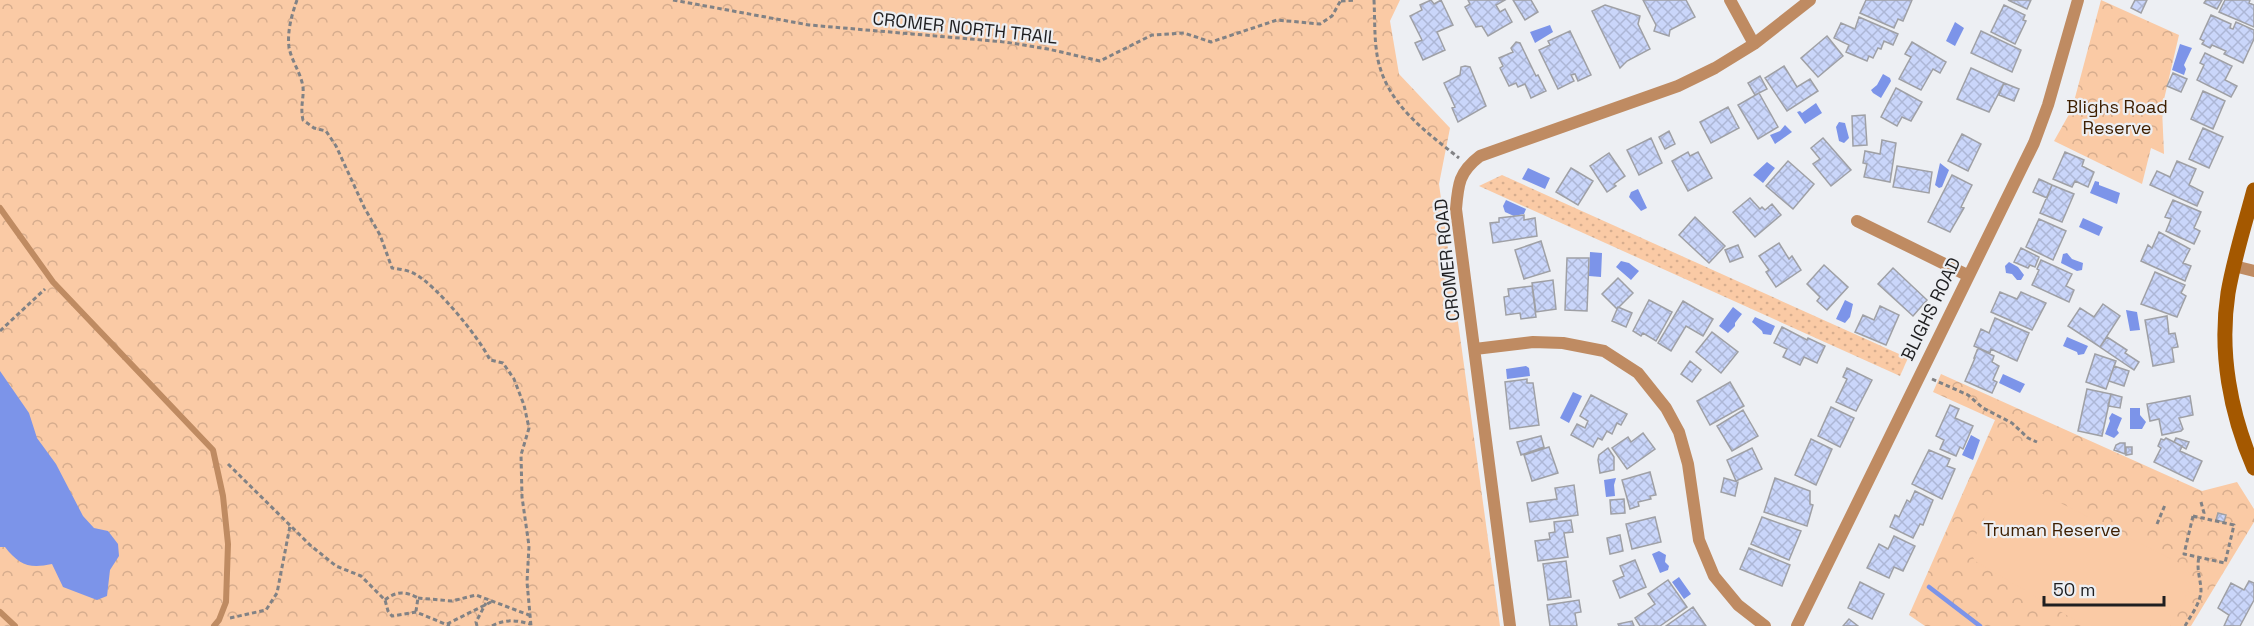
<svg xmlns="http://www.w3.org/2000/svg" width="2254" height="626" font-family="'Space Grotesk',sans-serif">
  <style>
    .grass { fill: url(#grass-dots) }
    .forest { fill: url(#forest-crowns) }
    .garden { fill: #facaa5 }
    .water { fill: #7c94e9 }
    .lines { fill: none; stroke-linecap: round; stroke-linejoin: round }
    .stream { stroke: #7c94e9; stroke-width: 4.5 }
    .building { fill: url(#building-cross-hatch); stroke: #9fa0a5; stroke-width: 1.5 }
    .path { stroke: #818285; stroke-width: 3; stroke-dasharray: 4.5 3; stroke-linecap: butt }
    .lane { stroke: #bf8b62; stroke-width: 6 }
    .street { stroke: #bf8b62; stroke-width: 12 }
    .secondary { stroke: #a45800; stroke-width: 15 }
    .labels { text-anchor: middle; stroke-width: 4.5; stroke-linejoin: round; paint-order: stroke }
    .street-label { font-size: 18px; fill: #1f1f21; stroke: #edeff3 }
    .park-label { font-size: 18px; fill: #3f2002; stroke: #edeff3 }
  </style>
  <defs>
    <pattern id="grass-dots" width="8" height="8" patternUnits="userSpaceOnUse" patternTransform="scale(1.5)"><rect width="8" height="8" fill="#facaa5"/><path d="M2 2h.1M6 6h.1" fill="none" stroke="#d6ad8e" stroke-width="1.8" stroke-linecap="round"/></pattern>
    <pattern id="forest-crowns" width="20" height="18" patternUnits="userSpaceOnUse" patternTransform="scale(1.5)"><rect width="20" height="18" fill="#facaa5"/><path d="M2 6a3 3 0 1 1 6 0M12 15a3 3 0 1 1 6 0" fill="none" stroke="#d6ad8e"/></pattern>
    <pattern id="building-cross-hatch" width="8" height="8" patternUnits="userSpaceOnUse" patternTransform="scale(1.5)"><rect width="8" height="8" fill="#cad6fa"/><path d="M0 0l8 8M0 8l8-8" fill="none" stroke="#adb7d6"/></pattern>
  </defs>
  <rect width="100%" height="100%" fill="#edeff3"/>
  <path class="grass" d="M1502,175L1908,358L1900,376L1479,186Z"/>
  <path class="forest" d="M0,0H1400L1390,21L1399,74L1450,128L1439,184L1500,626H0Z
    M2101,0L2179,35L2162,108L2164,154L2151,148L2142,184L2054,141L2072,109Z
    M1941,374L2202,491L2237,482L2254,509V522L2191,626H1925L1909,615L1995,420L1933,392Z"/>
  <path class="garden" d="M2017,481L2185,566L2193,582L2170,626H2085L1975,561L1969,549L2001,484Z"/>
  <path class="water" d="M1955,22L1964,28L1955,46L1946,41Z
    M1550,25L1553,32L1535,43L1530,32Z
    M2180,44L2192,48L2184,65L2186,69L2184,75L2172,70Z
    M1883,74L1890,78L1891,81L1881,98L1873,93L1871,90L1877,85Z
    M1816,103L1822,113L1805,124L1797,112L1800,111L1802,113Z
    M1839,122L1845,123L1849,138L1844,143L1839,141L1836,127Z
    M1785,125L1792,132L1775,144L1770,135L1780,131Z
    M1767,162L1775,168L1763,183L1753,175Z
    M1940,163L1949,170L1942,187L1939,188L1935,185Z
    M1528,168L1550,178L1545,189L1522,179Z
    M2095,181L2099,182V185L2120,193L2117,204L2090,193Z
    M1638,189L1647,208L1641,211L1629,197L1631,192Z
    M1506,200L1526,209L1524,214L1514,216L1505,212L1503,206Z
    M2083,218L2103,227L2099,236L2079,227Z
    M1590,252L1602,253L1601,277L1589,276Z
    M2067,253L2072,259L2083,263L2082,270L2077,271L2061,263L2063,254Z
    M1621,261L1629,263L1639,271L1631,280L1616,267Z
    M2009,262L2018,267L2024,275L2021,280H2017L2012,274L2006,273L2005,266Z
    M1845,300L1853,304L1850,317L1845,323L1836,319Z
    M1733,307L1742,314L1735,323V326L1728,333L1719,326Z
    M2126,310L2137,312L2140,330L2130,331Z
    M1755,317L1775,326L1771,335L1763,334L1762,331L1752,322Z
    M2067,337L2088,346L2084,354L2078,355L2077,352L2063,346Z
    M1526,366L1529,368L1530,376L1507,379L1506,369Z
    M0,371L29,413L37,438L56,464L83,516L94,528L108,531L118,544L119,556L110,570L107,596L97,600L63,587L52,564C29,569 19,565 5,547H0Z
    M2003,374L2025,384L2020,393L1999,383Z
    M1573,392L1582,396L1569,423L1560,418Z
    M2130,408H2140V415L2146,422L2142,429H2130Z
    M2112,413L2122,418L2117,430L2119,433L2114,438L2105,434L2110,421L2109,418Z
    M1971,435L1980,440L1973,460L1962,455Z
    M1616,478L1614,485L1615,496L1606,497L1604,480Z
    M1659,551L1666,555L1665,562L1669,566L1668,570L1660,573L1652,554Z
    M1679,577L1691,594L1684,599L1672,582Z"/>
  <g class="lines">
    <path class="stream" d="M1929,587L1980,626"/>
  </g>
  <path class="building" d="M1431,0L1434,4L1441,0L1453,25L1437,32L1445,50L1423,60L1415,43L1422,40L1410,16L1422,10L1420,5Z
    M1468,0H1505L1496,5L1500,12L1505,9L1512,22L1488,36L1482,26L1476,27L1465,7L1470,4Z
    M1513,0H1531L1538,12L1525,20Z
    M1643,0H1686L1695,17L1670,30L1669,36L1654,31L1656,25Z
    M1866,0H1912L1903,21L1898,19L1894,28L1860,13Z
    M2008,0H2031L2027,9Z
    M2135,0H2147L2141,13L2131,8Z
    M2206,0H2222L2217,9L2204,3Z
    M2225,0H2250L2249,3L2254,5V27L2219,12Z
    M1605,5L1640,16L1638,24L1650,49L1627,61L1620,68L1592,11Z
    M2004,5L2025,15L2023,20L2026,21L2015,44L1991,32Z
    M2211,15L2231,24L2230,28L2233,29L2236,22L2254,30V39L2243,63L2224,54L2226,51L2212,45L2210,48L2202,44L2204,41L2200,39Z
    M1859,17L1898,34L1893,45L1884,41L1881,49L1878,48L1873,58L1869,56L1867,61L1846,52L1849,45L1834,38L1841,23L1855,29Z
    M1570,31L1591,75L1578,81L1575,74L1571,75L1574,81L1558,89L1539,50L1550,45L1548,41Z
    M1981,31L2021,50L2012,72L1971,53Z
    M1827,36L1843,56L1818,77L1801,58Z
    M1516,42L1520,43L1536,76L1538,75L1546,91L1531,98L1525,84L1518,87L1516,83L1509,86L1500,68L1503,66L1499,58L1513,52L1511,48Z
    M1912,42L1946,62L1940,73L1933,69L1921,90L1899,79L1911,57L1905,54Z
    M2205,53L2232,66L2225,80L2237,86L2231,97L2197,80L2204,65L2200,63Z
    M1465,66L1470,67L1486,106L1458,122L1452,108L1455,107L1444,83L1460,75L1461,67Z
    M1784,66L1797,87L1810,79L1818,91L1787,111L1765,78Z
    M1971,68L2004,83L1989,112L1957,99Z
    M2173,73L2187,79L2181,92L2167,86Z
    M1760,76L1767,89L1755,95L1748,83Z
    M2004,83L2019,89L2014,101L1999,95Z
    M1896,88L1922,102L1911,121L1902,117L1897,126L1881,117Z
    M2203,91L2225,101L2213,129L2191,119Z
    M1759,93L1778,127L1758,139L1738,105Z
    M1728,107L1739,128L1711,143L1700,122Z
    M1865,115L1867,145L1853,146L1852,116Z
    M2203,128L2223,137L2209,168L2189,159Z
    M1669,131L1675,144L1665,149L1659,137Z
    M1962,134L1981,144L1968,171L1948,161Z
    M1651,138L1662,163L1639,175L1627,150Z
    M1823,138L1851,170L1831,186L1813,164L1820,159L1811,148Z
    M1882,140L1896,143L1890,182L1864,177L1867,164L1863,163L1865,151L1880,154Z
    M1688,152L1690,156L1698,152L1712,178L1688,191L1672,161Z
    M2065,152L2084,160L2082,166L2094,172L2088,187L2075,181L2072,187L2053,179Z
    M1609,153L1625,176L1614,184L1616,186L1607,192L1590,166Z
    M1788,161L1814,184L1793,209L1766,186Z
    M2177,161L2196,169L2189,185L2203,192L2197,206L2150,185L2157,171L2170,177Z
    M1897,166L1932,172L1929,193L1893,187Z
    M1571,168L1593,181L1578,205L1556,192Z
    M1952,175L1972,185L1961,207L1964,208L1950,232L1928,222Z
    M2039,179L2052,185L2047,198L2033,192Z
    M2052,185L2074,194L2062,222L2040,213Z
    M1750,198L1760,209L1762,207L1765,210L1772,204L1781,215L1755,237L1733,212Z
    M2173,200L2201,212L2194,228L2200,231L2194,244L2166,231L2171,219L2165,217Z
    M1524,215V220L1535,218L1537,236L1493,243L1490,223L1499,222V218Z
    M1695,217L1725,246L1709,263L1679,235Z
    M2039,219L2066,231L2053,260L2026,247Z
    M2159,232L2190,249L2183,263L2191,266L2185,281L2141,261L2148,245L2152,248Z
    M1541,241L1550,271L1524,279L1515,250Z
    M1779,243L1789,259L1792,256L1801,270L1776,287L1766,272L1769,270L1759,256Z
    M1738,245L1743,257L1730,262L1725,250Z
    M2021,248L2039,257L2035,267L2030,265L2028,268L2014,262Z
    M1567,258H1589L1587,311L1565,310Z
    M2041,260L2072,274L2066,286L2074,290L2069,302L2032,285L2039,270L2037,269Z
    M1824,265L1848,287L1827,310L1817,301L1820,297L1807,284Z
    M1893,268L1927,300L1913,316L1878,284Z
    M2155,272L2185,285L2181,293L2186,296L2177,317L2141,304Z
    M1618,278L1633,293L1617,309L1602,294Z
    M1553,280L1556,309L1536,312L1532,283Z
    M1532,286L1536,317L1521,319L1520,313L1506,315L1504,297L1509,296L1508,289Z
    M2000,292L2017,299L2021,292L2046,303L2032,330L1991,312Z
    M1649,300L1672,312L1656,341L1643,333L1641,336L1633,331Z
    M1683,301L1713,319L1703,336L1686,326L1671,351L1658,343Z
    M2103,304L2120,316L2100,347L2068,326L2080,308L2094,317Z
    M1880,306L1899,315L1886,345L1855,332L1863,315L1874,320Z
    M1618,307L1632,313L1626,327L1612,321Z
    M2167,316L2169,334L2175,333L2178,347L2172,348L2174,362L2153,366L2145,320Z
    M1995,318L2029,333L2017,361L1991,349L1990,353L1974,346L1981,329L1989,333Z
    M1782,327L1807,340L1808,338L1825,346L1817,363L1804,357L1800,365L1783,357L1787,349L1774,343Z
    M1712,332L1738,352L1721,373L1696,352Z
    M2107,337L2127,350L2125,353L2139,362L2134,370L2100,347Z
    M1978,348L1994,356L1992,362L1999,366L1993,380L1997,382L1992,393L1965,381L1975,358H1974Z
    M2095,354L2116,361L2106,389L2086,382Z
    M1690,361L1701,370L1692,382L1681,374Z
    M2114,366L2129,371L2124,386L2109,381Z
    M1847,368L1872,380L1856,411L1836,402L1847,379L1843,377Z
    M1527,379V383H1533L1539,425L1510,429L1505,382Z
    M1730,382L1744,406L1710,425L1697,401Z
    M2087,389L2111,394L2102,436L2078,431Z
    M2111,394L2122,397L2120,408L2108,406Z
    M1591,395L1627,414L1621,425L1617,423L1612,434L1607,431L1602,440L1598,438L1593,447L1571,435L1577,424L1585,428L1588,421L1580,416Z
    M2190,396L2193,415L2179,418L2183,429L2181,431L2162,435L2159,419L2150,421L2147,404Z
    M1950,405L1959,409L1955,418L1973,426L1963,449L1960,447L1956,456L1940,449L1944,440L1936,436Z
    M1831,407L1854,418L1840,447L1818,436Z
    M1743,410L1758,436L1732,451L1717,426Z
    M1643,433L1655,449L1627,469L1612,448L1628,437L1631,442Z
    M1541,436L1544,447L1521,455L1517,442Z
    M2166,438L2182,446L2180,451L2202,461L2193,481L2154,462L2161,448L2158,446L2161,439L2164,440Z
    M2176,438L2189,442L2186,449L2174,442Z
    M1811,439L1832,449L1816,485L1795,475Z
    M2120,443H2125V454L2114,450L2116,445Z
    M1549,447L1558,473L1532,481L1524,455Z
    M2126,447H2132V454L2126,455Z
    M1608,448L1614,457V470L1600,473L1598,460L1599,455Z
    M1752,448L1762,469L1736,481L1727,460Z
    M1929,450L1950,459L1947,466L1955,469L1942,499L1912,484Z
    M1650,472L1656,495L1650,496L1651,499L1638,502L1639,506L1630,509L1622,480Z
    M1724,478L1738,482L1735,496L1721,492Z
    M1775,478L1810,491V504L1813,505L1807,526L1764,512Z
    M1574,485L1578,515L1530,522L1527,503L1557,499L1555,488Z
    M1915,491L1933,500L1923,525L1920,524L1913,538L1890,527L1895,515L1899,517L1907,500L1910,502Z
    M1624,499L1625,513L1611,514L1610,500Z
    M2218,513L2226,515L2224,522L2216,520Z
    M1655,517L1661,542L1632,549L1626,524Z
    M1762,517L1801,531L1789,560L1751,544Z
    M1571,520L1573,532L1564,533L1568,557L1538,561L1535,541L1550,539L1549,533L1555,532L1554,522Z
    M1620,535L1623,551L1610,554L1607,538Z
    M1894,536L1915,546L1903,571L1894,567L1889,578L1867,568L1879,544L1888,549Z
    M1749,548L1790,565L1782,586L1740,569Z
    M1635,560L1646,587L1620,598L1613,581L1624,576L1620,566Z
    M1566,561L1571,597L1548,600L1543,564Z
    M1668,580L1687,607L1660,626H1640L1635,618L1655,604L1648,594Z
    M2249,581L2254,583V600L2240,626H2224L2229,615L2218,608L2231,583L2244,590Z
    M1860,582L1884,594L1872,619L1848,608Z
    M1579,600L1581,612L1575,613L1577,626H1550L1547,605Z
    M1693,607L1706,626H1666Z
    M1849,619L1858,626H1843Z
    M1632,621L1634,626H1619L1618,624Z"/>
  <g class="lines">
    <path class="path" d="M297,0C292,14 287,31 289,47C291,60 301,73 303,87C304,99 300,106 303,120L314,128L326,131L336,146L364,207L380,235L392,268C399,269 408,270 415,274C437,286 479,337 490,360L503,363L514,379L524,405L529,428L521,455L522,497L529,546L527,582L531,626
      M673,0L809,25L1005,42L1048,49L1100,61L1152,35L1184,33L1211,42L1277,20L1320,24L1332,16L1341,0
      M1374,0C1375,20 1374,41 1378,60C1388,105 1425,131 1459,158
      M1341,1L1355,0
      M0,331L45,289
      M1932,379L1968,395L1983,408L2012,423L2028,438L2037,442
      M228,464L310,545L336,566L361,576L385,600L388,611L392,616L416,612L450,626
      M2201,502L2204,513L2203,518
      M2193,516L2234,525L2225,563L2184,554Z
      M2157,524L2165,505
      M418,598L452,601L476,595L529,615
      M385,600C396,591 405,591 418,598L416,611
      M230,618L266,610L277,593L290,526
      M447,624L491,602
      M477,626L476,622L486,603
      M492,626C505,619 516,620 530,624
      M2185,626C2191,615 2200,604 2201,591C2201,580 2196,569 2199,557"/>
    <path class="lane" d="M0,208L53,282L213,450L223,496L228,544L226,602L219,620L214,626
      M0,612L15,626"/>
    <path class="street" d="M1730,0L1754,44
      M1857,221L1967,275
      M2234,266L2254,271
      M1475,349L1533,342L1563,343L1604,351L1638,373L1666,408L1679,432L1688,464L1699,540L1714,576L1738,605L1765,626
      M1510,626L1456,209C1458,184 1459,172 1480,156L1678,86L1715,68L1754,44L1810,0
      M1797,626L2034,143L2048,105L2078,0"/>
    <path class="secondary" d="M2254,190C2245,224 2234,258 2228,293C2219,352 2230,413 2254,468"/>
  </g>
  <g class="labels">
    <g class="street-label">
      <text transform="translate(965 28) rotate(6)" y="6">CROMER NORTH TRAIL</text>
      <text transform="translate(1447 260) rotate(-96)" y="6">CROMER ROAD</text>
      <text transform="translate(1931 309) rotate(-64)" y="6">BLIGHS ROAD</text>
    </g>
    <g class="park-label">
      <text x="2117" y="113">Blighs Road<tspan x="2117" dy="21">Reserve</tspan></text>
      <text x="2052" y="536">Truman Reserve</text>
    </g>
  </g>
  <path d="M2044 596v9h120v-9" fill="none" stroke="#1f1f21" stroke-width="3"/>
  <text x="2053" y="596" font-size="18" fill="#1f1f21" stroke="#edeff3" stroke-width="4.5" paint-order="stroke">50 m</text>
</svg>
